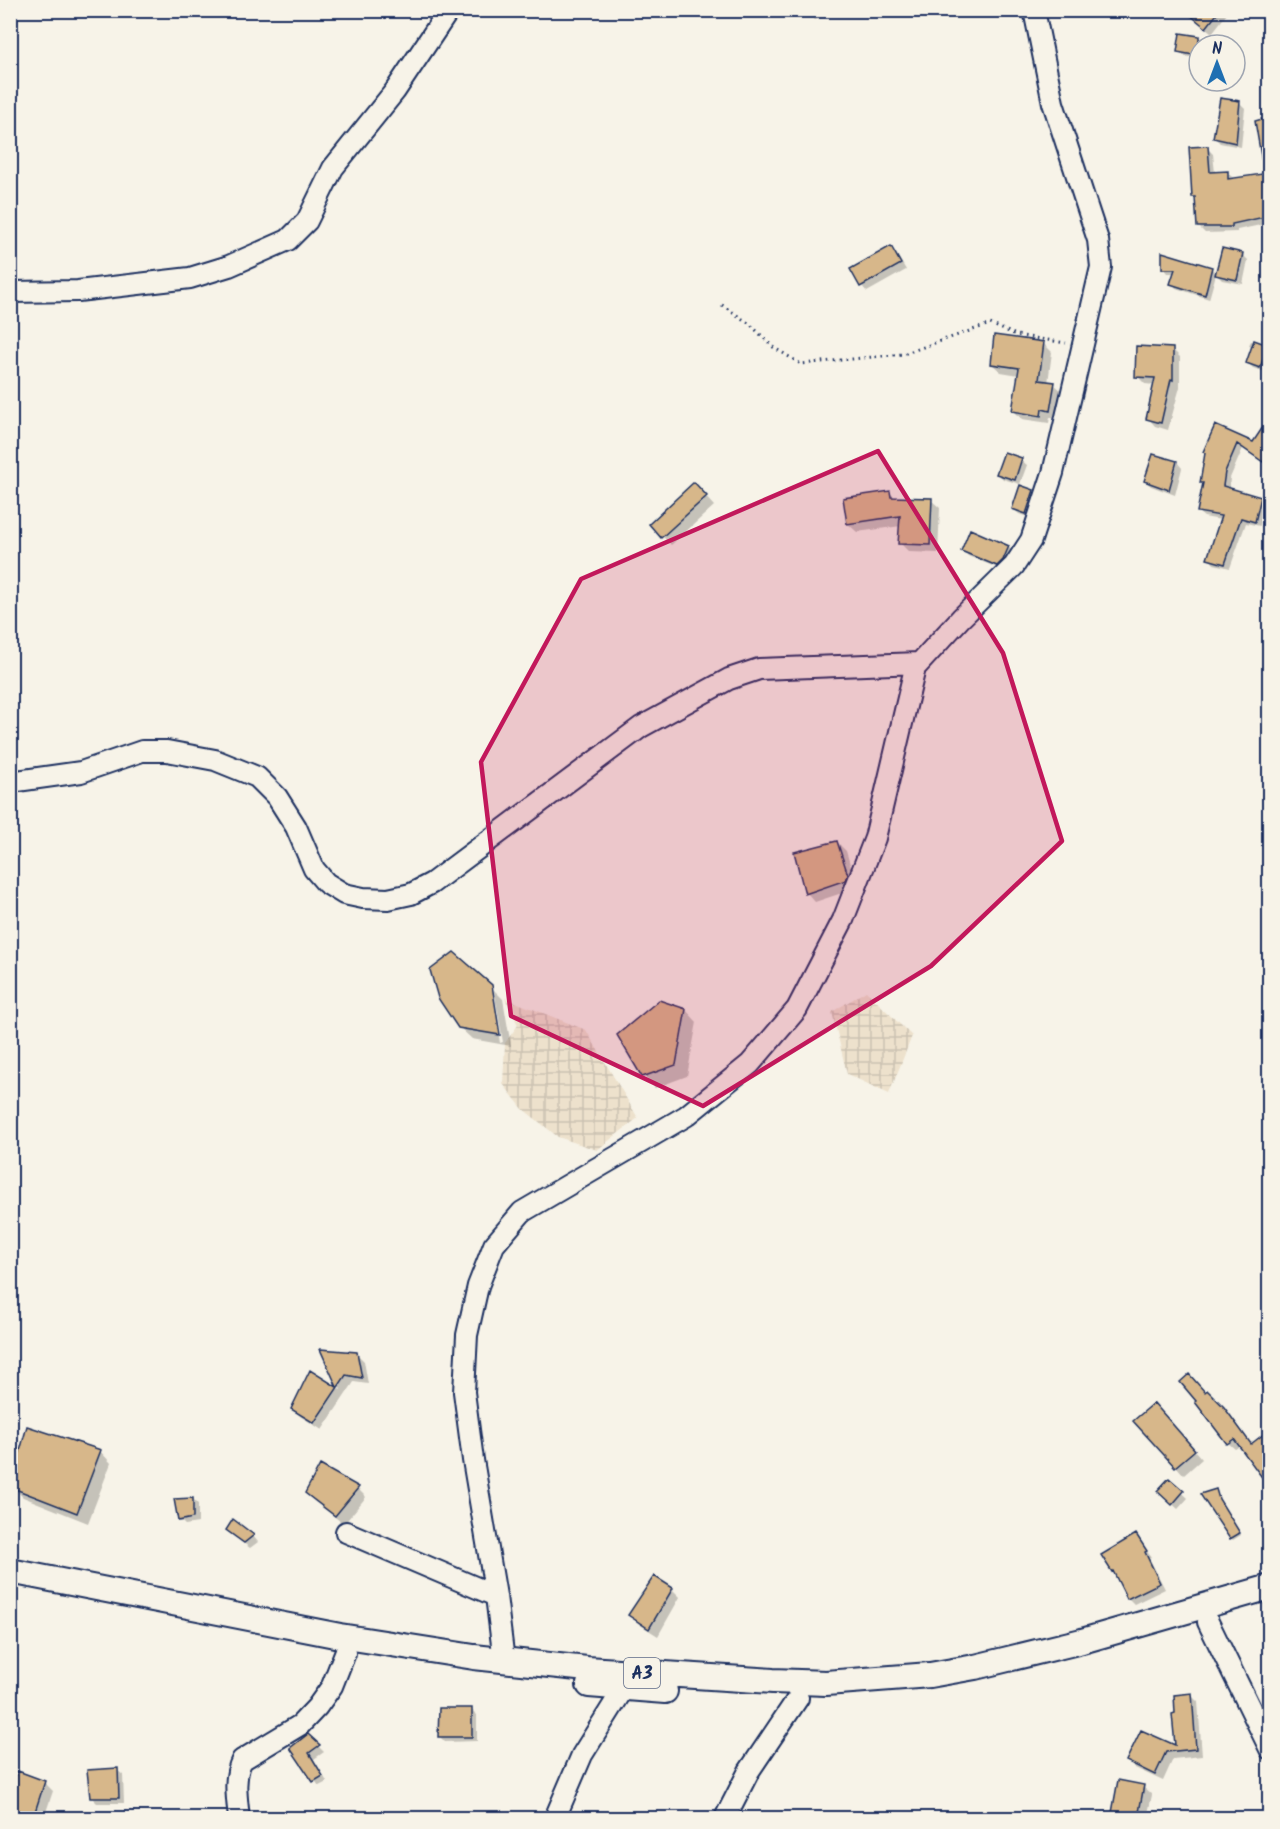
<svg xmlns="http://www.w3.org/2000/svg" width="1280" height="1829" font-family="Kalam,sans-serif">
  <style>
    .industrial { fill: url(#industrial-grid) }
    .shadow { fill: #0003 }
    .building { fill: #d7b78a; stroke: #1b2f5e; stroke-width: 1.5 }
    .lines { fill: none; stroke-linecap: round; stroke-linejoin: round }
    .minor-casing { stroke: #1b2f5e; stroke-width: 24 }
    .major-casing { stroke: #1b2f5e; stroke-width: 28 }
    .path { stroke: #1b2f5e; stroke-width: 3; stroke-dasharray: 1.5 4.5; stroke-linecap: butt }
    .minor { stroke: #f7f3e8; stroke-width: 20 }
    .major { stroke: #f7f3e8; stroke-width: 24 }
    .marked { fill: #c2185b; fill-opacity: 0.2; stroke: #c2185b; stroke-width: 4.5; stroke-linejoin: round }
    .labels { text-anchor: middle; stroke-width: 6; stroke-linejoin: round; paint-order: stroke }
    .shield { fill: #f7f3e8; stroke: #5d6a87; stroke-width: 1.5 }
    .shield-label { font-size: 18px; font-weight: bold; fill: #1b2f5e }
  </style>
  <defs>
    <pattern id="industrial-grid" width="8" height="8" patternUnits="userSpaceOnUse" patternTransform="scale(1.5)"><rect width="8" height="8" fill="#ede1cc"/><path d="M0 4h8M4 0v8" fill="none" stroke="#cbc1b2"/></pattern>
  </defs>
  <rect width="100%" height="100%" fill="#f7f3e8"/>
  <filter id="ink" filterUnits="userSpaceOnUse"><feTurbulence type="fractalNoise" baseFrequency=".0167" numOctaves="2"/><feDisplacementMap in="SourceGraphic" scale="12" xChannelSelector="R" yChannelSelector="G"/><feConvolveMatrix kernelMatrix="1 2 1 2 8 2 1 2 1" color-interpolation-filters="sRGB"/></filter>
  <g filter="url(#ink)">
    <path class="industrial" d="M866,991L912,1036L889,1094L847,1074L832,1012Z
      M505,998L586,1030L638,1118L597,1150L558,1137L523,1109L503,1084L505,1043L518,1025Z"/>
    <path class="shadow" d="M806,10H837L815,20Z
      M1196,10H1230L1212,33L1199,22Z
      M1182,35L1207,39L1213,45H1199V59L1184,56L1178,51Z
      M1240,103L1245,108L1241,147L1220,143L1215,138Z
      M1270,119V223L1237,230V232L1205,233L1199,227L1197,200L1193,196L1207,148L1213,154L1215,173L1227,172L1233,178L1266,175L1257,122Z
      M890,247L896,253L906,270L867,292L862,286L852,270Z
      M1164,254L1212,269L1217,274L1242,254L1248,260L1243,284L1222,280L1216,274L1209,299L1176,288L1172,283L1175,273H1168L1164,268Z
      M1251,341L1270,347V361L1266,372L1253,368L1248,363L1253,349L1249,345Z
      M1043,343L1052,352L1048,383L1054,384L1063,392L1058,418L1050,417L1049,423L1022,419L1014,411L1019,375L1001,372L992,364Z
      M1172,349L1180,357V387L1168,430L1155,426L1148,418L1155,385L1145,384L1137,376Z
      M1216,427L1253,444L1263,429L1270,433L1269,467L1243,448L1230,478L1229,489L1260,498L1265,504L1260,526L1246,523L1230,568L1214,564L1209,558L1221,520L1204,517L1198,512L1204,484L1202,482Z
      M1021,460L1027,465L1020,484L1003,479L998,473Z
      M1177,462L1182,468L1175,495L1151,486L1145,481Z
      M694,484L714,506L671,545L651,524Z
      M1033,491L1039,496L1031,518L1019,514L1014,509Z
      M890,493L896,498L931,500L940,508L938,553L909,552L900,543L901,526L857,532L848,524Z
      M1008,547L1014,552L1003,570L968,556L963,550Z
      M837,842L846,851L856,884L854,889L815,902L807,893Z
      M491,986L500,1043L503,1042L494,990L503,999L511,1046L472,1039L459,1027Z
      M686,1010L697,1022L687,1076L655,1088L643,1076Z
      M1266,1219H1270V1238Z
      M1266,1287H1270V1318Z
      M322,1351L357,1354L364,1361L368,1384L354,1382L322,1430L300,1416L292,1408L310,1372L341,1390Z
      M1207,1392L1231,1415L1252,1445L1265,1436L1270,1440V1483L1240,1446L1235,1449L1228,1443Z
      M1162,1414L1202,1459L1184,1475L1176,1466Z
      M100,1451L111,1463L88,1523L23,1497L11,1486Z
      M321,1467L358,1489L366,1497L344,1524L315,1502L306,1493Z
      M1169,1480L1188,1498L1178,1509L1165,1497Z
      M1215,1490L1221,1503L1241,1535L1233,1540L1231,1538Z
      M193,1499L198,1504V1523L185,1525L180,1520Z
      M233,1522L253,1536L258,1542L250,1548L233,1535Z
      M1136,1536L1151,1557L1149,1558L1165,1589L1134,1604L1128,1598L1117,1575L1103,1556Z
      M672,1589L680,1597L658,1636L639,1624L630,1615Z
      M1191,1695L1198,1702L1202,1756L1173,1759L1163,1781L1135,1768L1128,1761L1176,1748L1177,1715Z
      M472,1710L477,1715V1741L445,1742L439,1736Z
      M308,1736L324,1752L314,1759L327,1782L319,1786L292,1749Z
      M117,1770L123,1775L124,1803H97L92,1798Z
      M44,1782L53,1791L44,1818H10V1797Z
      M1119,1782L1143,1787L1152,1795L1147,1818H1112Z"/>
    <path class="building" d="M1184,10H1220L1206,28Z
      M1180,33L1199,36V56L1177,52Z
      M1220,98L1240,101L1236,143L1213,138Z
      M1269,117V167L1263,168L1255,121Z
      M1208,146L1210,172L1228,171V179L1269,173V216L1232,224V227H1197L1195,197H1192L1189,147Z
      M891,246L901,264L860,287L850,269Z
      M1222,248L1243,253L1237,280L1215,275Z
      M1162,252L1212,267L1205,295L1170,284L1175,269H1162Z
      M994,335L1044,342L1039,380L1055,382L1050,411L1042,409L1041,416L1012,411L1019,368L991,364Z
      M1254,340L1268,345L1260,368L1246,363Z
      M1136,346L1173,348V380L1171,379L1161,423L1146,419L1155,378L1135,377Z
      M1269,418V454L1263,462L1237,444L1225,472L1223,486L1261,497L1255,522L1241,518L1225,564L1207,559L1221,516L1197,512L1203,483H1200L1205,453L1203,452L1215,425L1253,442Z
      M1004,452L1022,458L1015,480L996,474Z
      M1153,454L1177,461L1169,490L1144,481Z
      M694,482L707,496L661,538L649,524Z
      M1020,485L1034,490L1026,514L1012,509Z
      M890,491L891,497L932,498L930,545L898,544L900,516L847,524L843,498Z
      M970,529L1009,546L1003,560L997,566L961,551Z
      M837,841L848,875L846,880L805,894L794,852Z
      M454,952L492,985L500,1035L458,1028L438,998L430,970Z
      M659,1000L686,1009L676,1065L642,1077L617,1035Z
      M320,1349L357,1352L362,1378L346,1375L314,1423L291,1409L310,1370L337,1387Z
      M1189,1374L1205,1392L1207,1390L1224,1407L1251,1444L1269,1430V1487L1234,1439L1227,1444L1195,1402L1196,1401L1180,1382Z
      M1154,1403L1195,1450L1175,1467L1133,1421Z
      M27,1426L101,1450L77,1513L10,1487Z
      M320,1465L359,1487L335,1516L305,1493Z
      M1169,1478L1184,1491L1172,1505L1157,1491Z
      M1216,1489L1219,1499L1240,1533L1230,1539L1200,1494Z
      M193,1498V1518L178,1521L174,1499Z
      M233,1519L254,1535L244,1543L226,1530Z
      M1136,1534L1147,1551L1145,1552L1160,1583L1127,1599L1113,1571L1112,1572L1101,1555Z
      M654,1576L673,1588L649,1629L628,1615Z
      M1192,1693L1196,1749L1166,1752L1155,1775L1126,1761L1141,1730L1175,1745L1172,1714L1175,1713L1174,1695Z
      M439,1708H472V1737H438Z
      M308,1734L320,1745L309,1753L323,1776L313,1782L290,1748Z
      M118,1768L119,1798H90L87,1770Z
      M18,1771L45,1781L33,1818H10V1792Z
      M1118,1780L1144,1785L1138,1818H1111Z"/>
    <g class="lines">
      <defs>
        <path id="minor" d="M10,292L78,291L190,278L229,266L288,240L307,221L333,168L395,91L449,10
          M10,782L81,772L142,751H167L215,760L257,777L277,797L296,827L314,869L326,883L344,894L363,898L388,899L411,894L432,883L641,727L729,679L759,669L919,663
          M346,1532L496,1596
          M1208,1622L1270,1749
          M504,1661L496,1596L473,1460L464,1392L467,1335L478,1286L494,1245L522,1212L686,1116L750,1064L797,1009L843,920L875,838L915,668L961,618L1014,566L1031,540L1053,473L1101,267L1098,240L1053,103L1034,10
          M239,1818C237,1799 233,1778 242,1760L300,1725L317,1707L332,1686L345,1653
          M555,1818L582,1755L624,1688L630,1675
          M725,1818L749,1771L798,1698"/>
        <path id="major" d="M10,1571L340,1636L474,1657L587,1669L773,1681L826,1683L930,1675L975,1667L1082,1641L1270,1587
          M589,1685L665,1691"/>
      </defs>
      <use href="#minor" class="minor-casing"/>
      <use href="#major" class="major-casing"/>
      <path class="path" d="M722,305L750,324L773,347L801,364L903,354L990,324L1016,335L1066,343"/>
      <use href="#minor" class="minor"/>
      <use href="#major" class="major"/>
    </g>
  </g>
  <path class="marked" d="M878,451L1003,653L1062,841L931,966L703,1106L511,1016L481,762L581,579Z"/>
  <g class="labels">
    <rect class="shield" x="624" y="1658" width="36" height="30" rx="4.5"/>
    <g class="shield-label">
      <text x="642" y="1679">A3</text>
    </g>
  </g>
  <rect width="1280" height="1829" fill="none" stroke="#f7f3e8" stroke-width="36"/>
  <rect x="18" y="18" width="1244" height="1793" fill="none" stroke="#1b2f5e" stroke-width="2" filter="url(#ink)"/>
  <g transform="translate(1217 63)"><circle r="28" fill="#f7f3e8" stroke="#9fa5b1" stroke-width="1.5"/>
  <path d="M0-4.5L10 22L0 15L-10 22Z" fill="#1f6fb2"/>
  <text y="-9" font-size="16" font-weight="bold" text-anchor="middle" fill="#1b2f5e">N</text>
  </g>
</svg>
